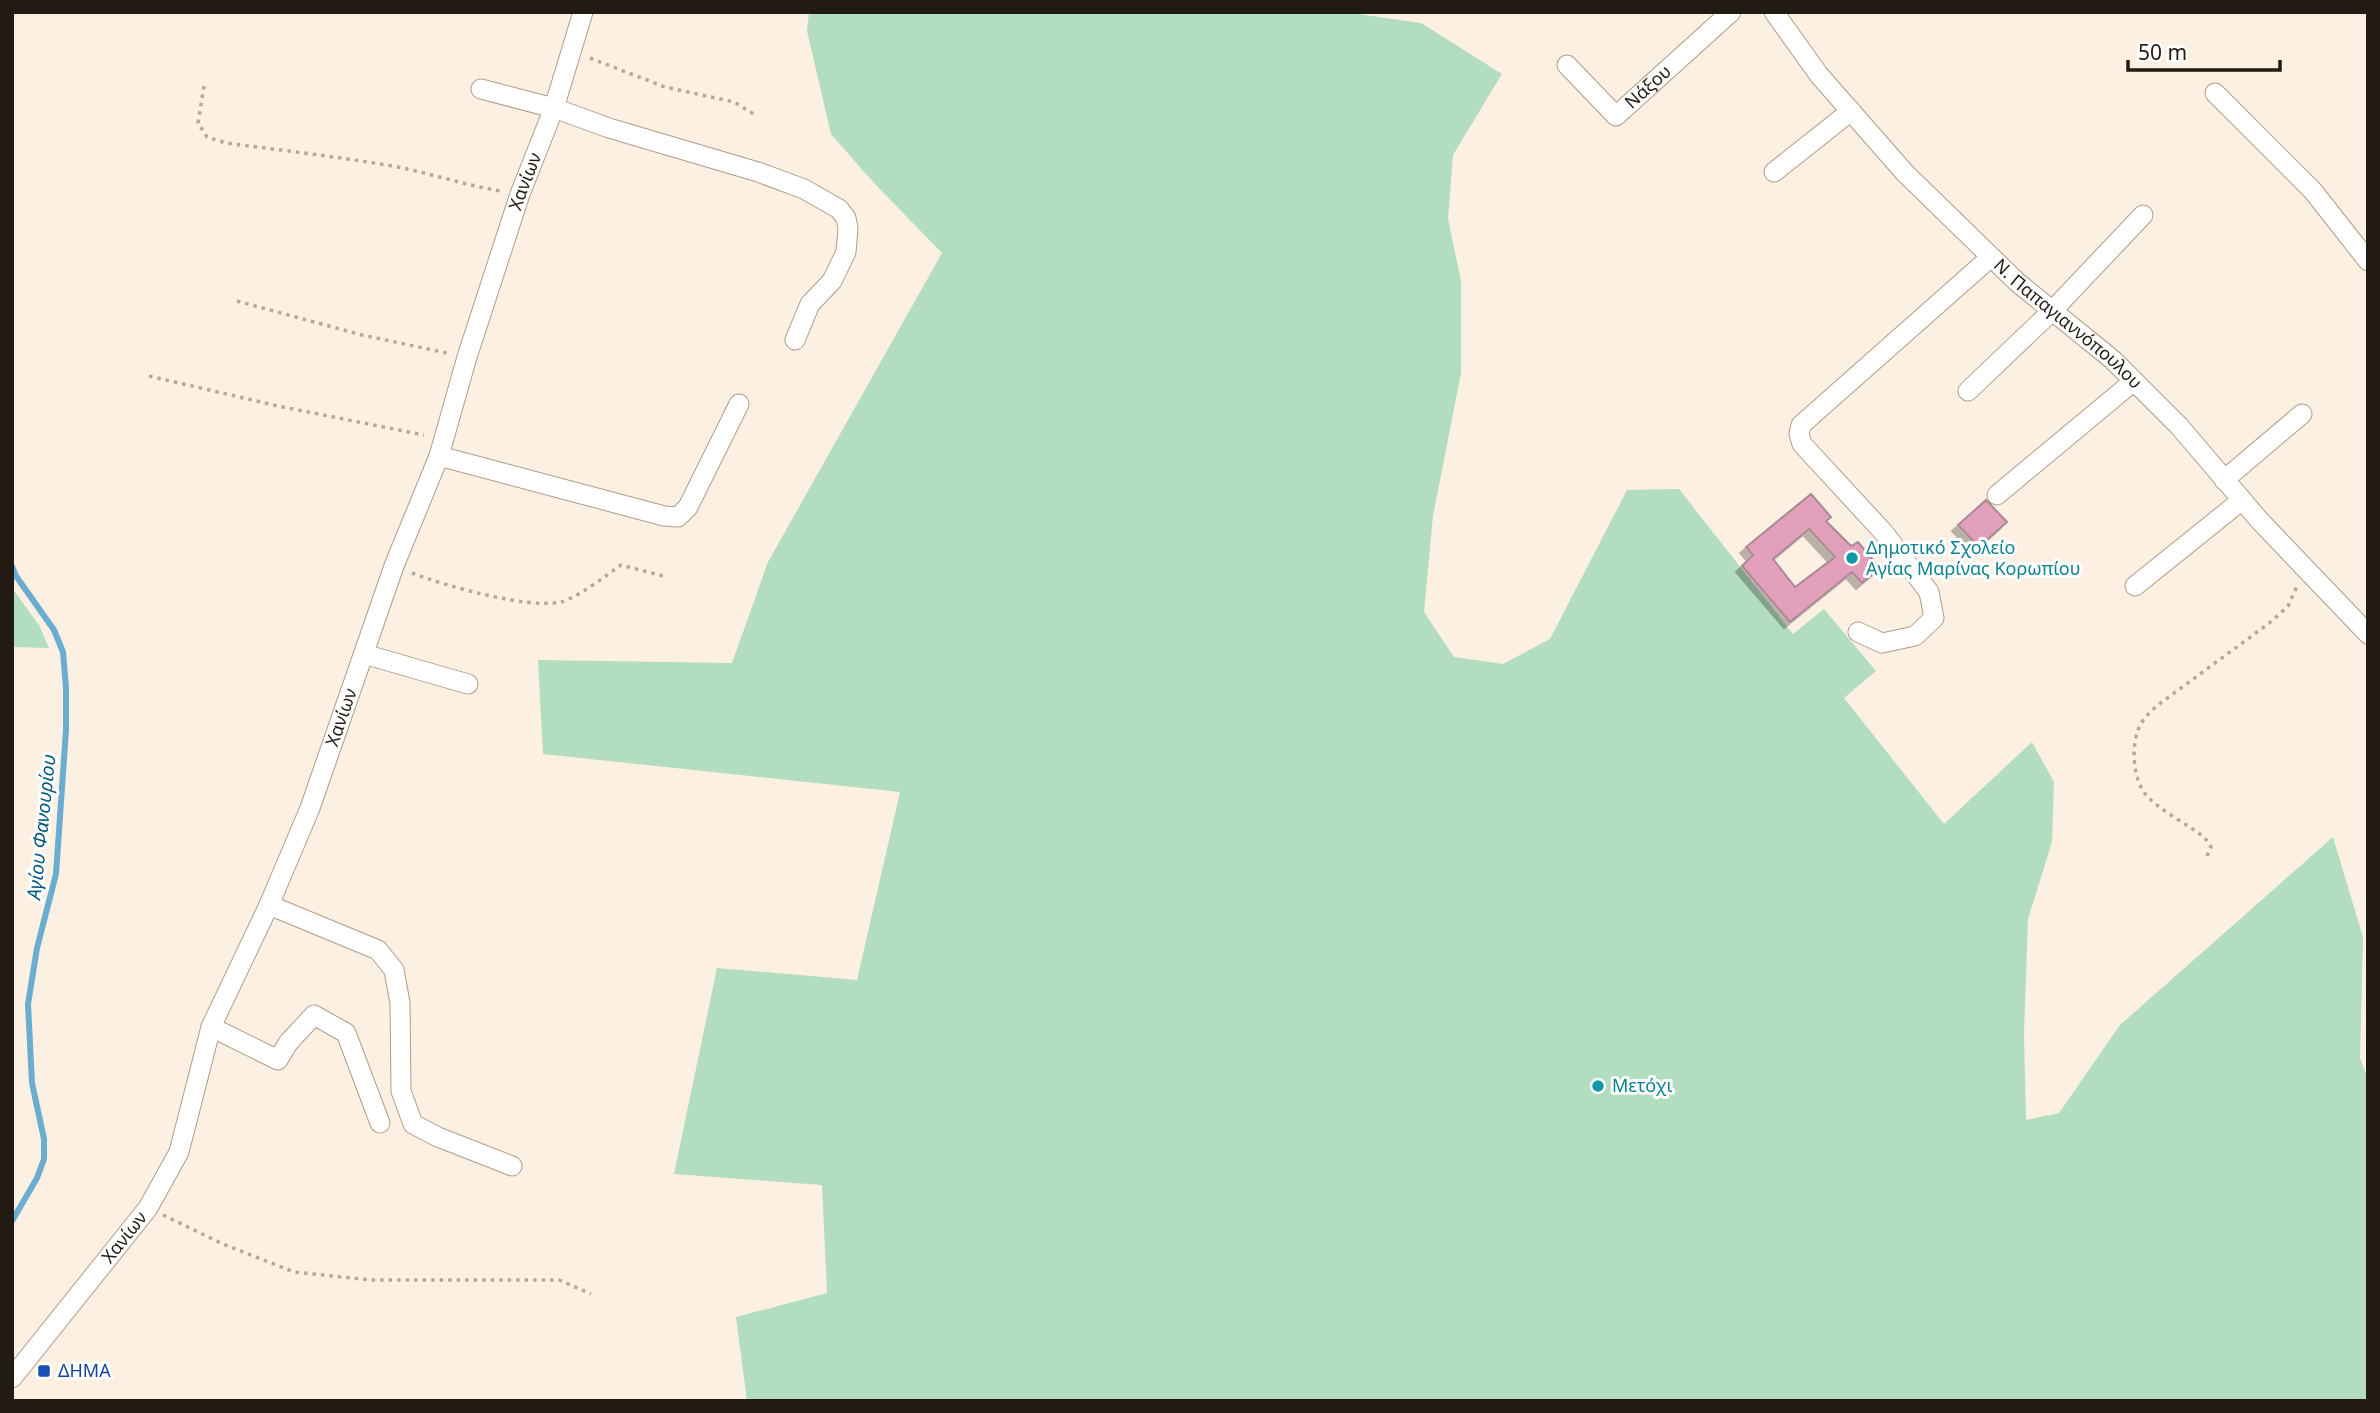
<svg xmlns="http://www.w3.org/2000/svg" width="2380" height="1413" font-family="'Noto Sans',sans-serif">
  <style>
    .green { fill: #b3ddbf }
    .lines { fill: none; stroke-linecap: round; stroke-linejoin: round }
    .stream { stroke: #6bacd1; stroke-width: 6 }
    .building { fill: #e29fba; stroke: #a78a95; stroke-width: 2; fill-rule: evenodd; filter: url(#shadow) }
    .minor-casing { stroke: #b09c87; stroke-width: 21 }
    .path { stroke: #b3a89c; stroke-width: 3.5; stroke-dasharray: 3.5 5; stroke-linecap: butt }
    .minor { stroke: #fff; stroke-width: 19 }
    .culture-dot { fill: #0f9aa8; stroke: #fff; stroke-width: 2.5 }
    .transit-dot { fill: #1a4fb4; stroke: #fff; stroke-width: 2.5 }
    .labels { text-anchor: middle; stroke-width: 6; stroke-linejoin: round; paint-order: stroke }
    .street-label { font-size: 18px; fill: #221b13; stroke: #fff }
    .culture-label { font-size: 18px; fill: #0d838f; stroke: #fff; text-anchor: start }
    .transit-label { font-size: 18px; fill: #164399; stroke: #fff; text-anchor: start }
    .water-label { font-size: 19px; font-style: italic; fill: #00597d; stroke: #fff }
  </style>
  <defs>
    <filter id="shadow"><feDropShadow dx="-6" dy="6" stdDeviation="0" flood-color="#0004"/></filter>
  </defs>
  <rect width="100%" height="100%" fill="#fcf0e2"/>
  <path class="green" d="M809,12H1344L1421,23L1502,74L1453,155L1448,219L1461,281V373L1433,516L1424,612L1454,657L1503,664L1550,639L1627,490L1679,489L1793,634L1824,609L1876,671L1844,698L1944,824L2032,742L2054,782L2052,842L2028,919L2024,1033L2026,1120L2059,1113L2120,1025L2333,837L2363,937L2360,1058L2368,1079V1401H747L736,1317L827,1293L822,1185L674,1174L717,968L857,980L900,792L543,754L538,660L732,663L768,562L942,253L873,182L831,134L807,31Z
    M12,588L39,625L49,648L12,647Z"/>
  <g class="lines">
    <path class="stream" d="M12,566L16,576L54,630L63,652L66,688V730L56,874L37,948L28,1004L32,1083L44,1139V1159L37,1178L12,1221"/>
  </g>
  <path class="building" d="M1811,494L1831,517L1826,521L1851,546L1858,542L1880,568L1862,583L1852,572L1790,622L1742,566L1753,555L1746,547ZM1809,529L1835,557L1795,587L1773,559Z
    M1986,500L2007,522L1979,547L1958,525Z"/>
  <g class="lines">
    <defs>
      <g id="minor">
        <path id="s1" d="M1774,12L1819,75L1905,173L2017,282L2113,360L2179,426L2260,521L2368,634"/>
        <path id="s2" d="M1567,65L1616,116L1731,12"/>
        <path d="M481,89L554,108L609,128L758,172L804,189L839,209L846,218L848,228L846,252L832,281L810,304L795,340"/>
        <path d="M2215,93L2313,191L2368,261"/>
        <path d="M1774,172L1851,111"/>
        <path d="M1968,391L2052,311L2143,215"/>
        <path d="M439,456L664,516L678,517L688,507L739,404"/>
        <path d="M2224,480L2302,414"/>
        <path d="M1997,495L2134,381"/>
        <path d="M2135,586L2242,500"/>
        <path d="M1858,632L1882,643L1915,636L1934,618L1929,592L1885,534L1802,444L1799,434L1801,425L1991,257"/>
        <path d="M364,654L468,684"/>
        <path d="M269,905L378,950L394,970L400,1003L401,1091L413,1124L438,1137L512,1166"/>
        <path d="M211,1027L278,1060L288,1043L314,1015L346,1033L380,1123"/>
        <path id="s3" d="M12,1378L148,1208L179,1152L211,1027L269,905L310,808L394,566L439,456L467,357L520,194L554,108L583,12"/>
      </g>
    </defs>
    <use href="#minor" class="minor-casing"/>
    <path class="path" d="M590,58L665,87L734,102L757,116
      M204,86L198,123L207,137L226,143C279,150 333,156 386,165C425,171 462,185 501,191
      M237,301L362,335L447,353
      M149,376L278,406L424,435
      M412,573C446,586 526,609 561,602C577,598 607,575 621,565L667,577
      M2207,856L2211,847L2205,838C2189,825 2161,811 2148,797C2133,782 2131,749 2138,730C2142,719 2150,712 2158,705L2272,621L2288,606L2297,586
      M163,1215L223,1244L294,1272L371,1280H559L591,1294"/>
    <use href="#minor" class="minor"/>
  </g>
  <g class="culture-dot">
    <circle cx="1852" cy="558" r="7"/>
    <circle cx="1598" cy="1086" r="7"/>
  </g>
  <rect class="transit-dot" x="37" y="1364" width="14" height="14" rx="3.5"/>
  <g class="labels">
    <g class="street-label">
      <text dy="6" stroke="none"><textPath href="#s2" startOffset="114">Νάξου</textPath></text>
      <text dy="6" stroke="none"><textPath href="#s3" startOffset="1314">Χανίων</textPath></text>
      <text dy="6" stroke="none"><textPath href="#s1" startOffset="430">Ν. Παπαγιαννόπουλου</textPath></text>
      <text dy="6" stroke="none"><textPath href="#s3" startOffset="747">Χανίων</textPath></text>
      <text dy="6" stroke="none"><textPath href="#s3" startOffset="180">Χανίων</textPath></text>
    </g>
    <g class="culture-label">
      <text x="1866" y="554">Δημοτικό Σχολείο<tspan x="1866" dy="21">Αγίας Μαρίνας Κορωπίου</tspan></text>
      <text x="1612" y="1092">Μετόχι</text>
    </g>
    <g class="transit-label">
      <text x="58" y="1377">ΔΗΜΑ</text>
    </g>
    <g class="water-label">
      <text transform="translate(41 827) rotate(-84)" y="7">Αγίου Φανουρίου</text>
    </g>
  </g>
  <rect width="2380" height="1413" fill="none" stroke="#221b13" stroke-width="28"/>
  <path d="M2128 60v10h152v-10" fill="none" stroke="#221b13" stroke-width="3.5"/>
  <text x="2138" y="60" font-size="21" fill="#221b13" stroke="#ffffff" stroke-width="5" paint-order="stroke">50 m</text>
</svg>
